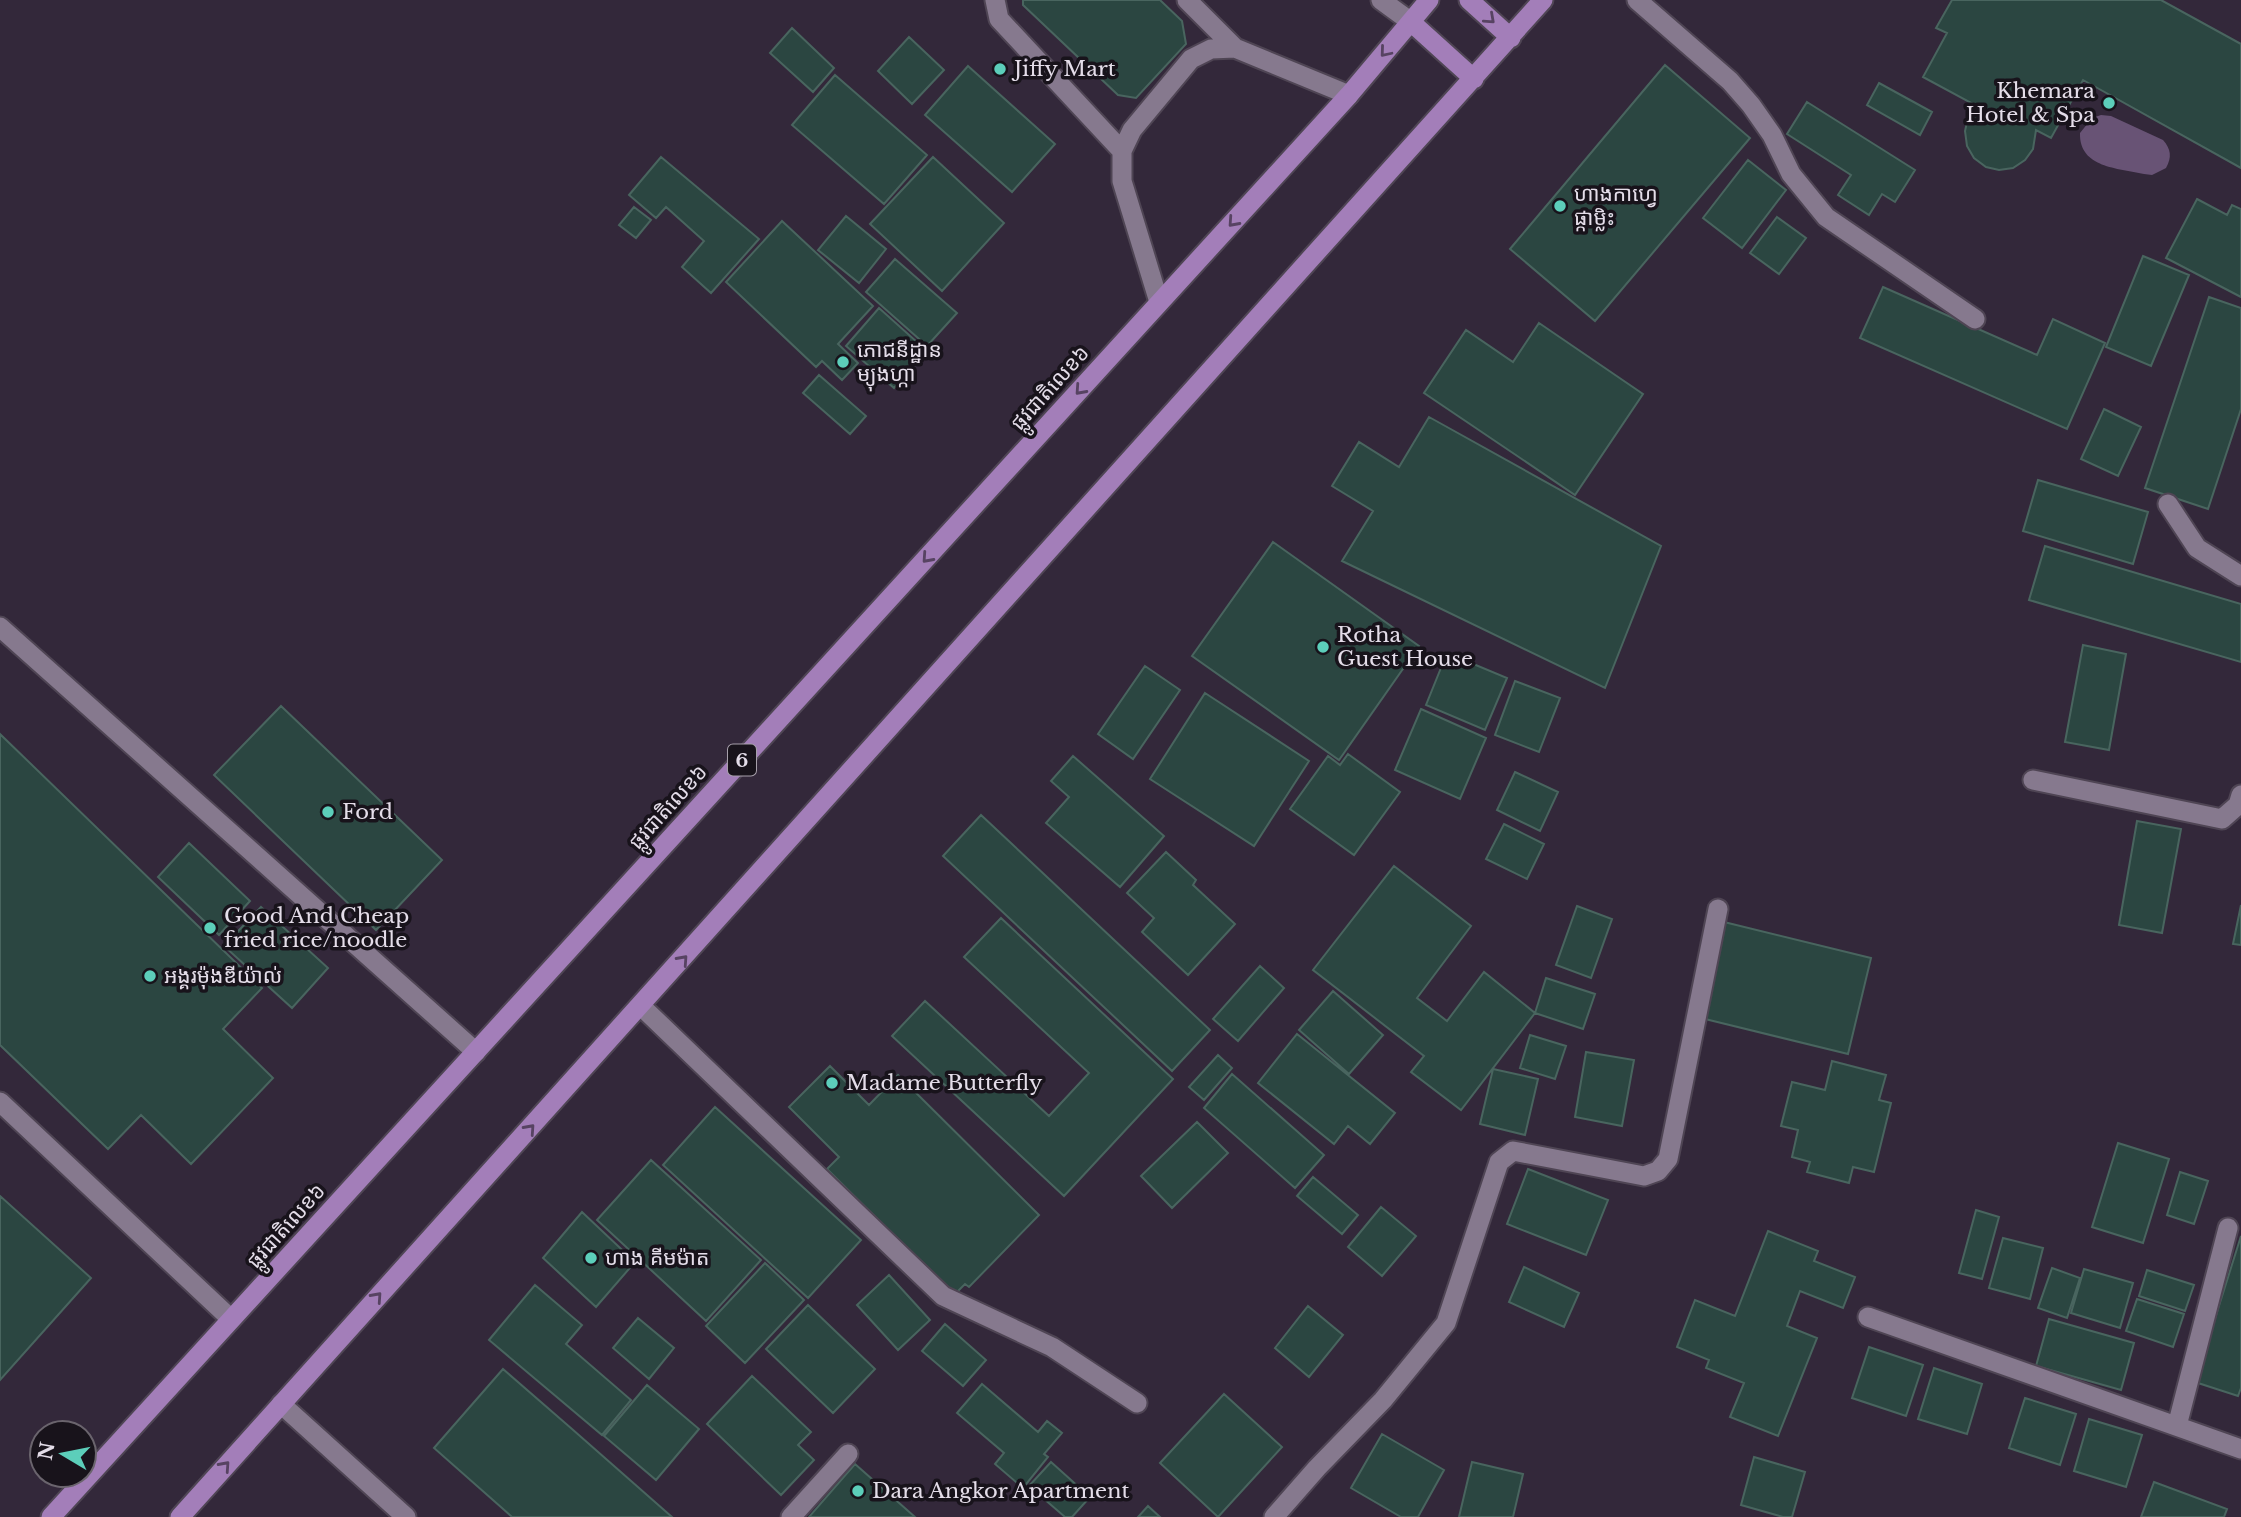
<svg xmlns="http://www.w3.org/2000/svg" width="2241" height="1517" font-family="'Libre Baskerville','Noto Sans Khmer',serif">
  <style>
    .water { fill: #685375 }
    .building { fill: #2b4641; stroke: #49655f; stroke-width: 2 }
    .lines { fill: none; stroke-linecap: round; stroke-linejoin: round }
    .service-casing { stroke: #4f4554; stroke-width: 23 }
    .minor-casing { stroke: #4f4554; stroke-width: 23 }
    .primary-casing { stroke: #4f4554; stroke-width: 23 }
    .service { stroke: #86798e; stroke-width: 19 }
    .minor { stroke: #86798e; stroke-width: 19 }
    .primary { stroke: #a37eb9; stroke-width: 19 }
    .oneway { stroke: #574362 }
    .poi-dot { fill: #5cceba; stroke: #18131b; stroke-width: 2.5 }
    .labels { text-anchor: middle; stroke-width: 7; stroke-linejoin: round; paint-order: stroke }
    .shield { fill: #18131b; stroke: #a7a0ab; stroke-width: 2 }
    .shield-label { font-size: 19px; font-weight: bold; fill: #e4dde9 }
    .poi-label { font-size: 21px; fill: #e4dde9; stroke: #18131b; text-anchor: start }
    .street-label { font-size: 21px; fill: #e4dde9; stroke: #18131b }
  </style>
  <rect width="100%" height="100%" fill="#33283a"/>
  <path class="water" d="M2101,115L2111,116L2163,140C2171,149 2172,157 2166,168L2152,175L2144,174C2118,168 2079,168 2080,133L2092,118Z"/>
  <path class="building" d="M1023,0H1160L1182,21L1186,44L1136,98L1118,95L1023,5Z
    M1952,0H2161L2241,44V168L2083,80L2051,138L2036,130L2033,149L2025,160L2013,168L1999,170L1986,167L1974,158L1967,146L1965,131L1968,118L1977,106L1923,77L1947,33L1936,28Z
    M792,28L834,68L813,92L770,53Z
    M909,37L944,70L912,104L878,71Z
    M1665,65L1750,138L1595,321L1510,249Z
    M968,66L1055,144L1012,192L925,115Z
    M835,75L927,155L884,204L792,125Z
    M1879,83L1932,112L1920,135L1867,105Z
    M1807,102L1915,170L1895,202L1882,194L1869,215L1838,195L1851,175L1787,134Z
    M661,157L759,239L711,293L682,267L704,241L666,207L656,218L629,195Z
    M933,157L1004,223L942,291L870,224Z
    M1748,160L1786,190L1742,248L1703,218Z
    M2197,199L2227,215L2232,205L2241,209V297L2166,258Z
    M634,207L651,220L636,238L619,225Z
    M846,216L886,249L859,283L818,250Z
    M1777,217L1806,238L1779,274L1750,253Z
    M782,221L873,306L838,344L858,363L842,380L822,361L816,367L726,282Z
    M2143,256L2189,275L2151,366L2106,347Z
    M895,259L957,313L927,346L866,292Z
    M1883,287L2037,355L2053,319L2105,343L2067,429L1860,338Z
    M2209,297L2241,308V409L2208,509L2145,488Z
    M879,308L927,351L894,388L846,346Z
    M1539,323L1643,394L1575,495L1424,393L1466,330L1513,362Z
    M819,375L866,416L850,434L803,393Z
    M2104,409L2141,427L2118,476L2081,459Z
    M1429,417L1661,546L1605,688L1342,561L1373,511L1332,486L1359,442L1399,467Z
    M2038,480L2148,512L2133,564L2023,531Z
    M1273,542L1419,646L1339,760L1192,656Z
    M2045,546L2241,604V662L2029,600Z
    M2083,645L2126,654L2109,750L2065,742Z
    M1447,653L1507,678L1485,730L1426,705Z
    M1145,666L1180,690L1133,759L1098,734Z
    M1515,681L1560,698L1539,752L1495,735Z
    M1205,693L1309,761L1254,846L1150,779Z
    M281,706L442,860L376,930L214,775Z
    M1421,709L1486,738L1460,799L1395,770Z
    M0,734L262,988L223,1029L273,1078L191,1164L141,1115L108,1149L0,1045Z
    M1348,754L1400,792L1354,855L1290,809L1328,756L1340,765Z
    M1073,756L1164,836L1120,887L1046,823L1069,797L1051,781Z
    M1515,772L1558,792L1540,831L1497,810Z
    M981,815L1210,1030L1172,1071L943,856Z
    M2137,821L2181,829L2162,933L2119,925Z
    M1504,824L1544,844L1527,879L1486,859Z
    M189,843L250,901L219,935L158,877Z
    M1166,852L1196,880L1193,885L1235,924L1188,975L1142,932L1154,918L1127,893Z
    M1394,866L1471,926L1417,998L1447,1021L1484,972L1535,1013L1461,1110L1411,1072L1424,1056L1313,970Z
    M2241,905V945L2233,944Z
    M1577,906L1612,919L1591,978L1556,965Z
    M261,907L328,968L292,1008L224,946Z
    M1001,918L1173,1079L1064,1196L892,1036L925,1001L1049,1116L1089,1073L964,957Z
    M1724,922L1871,958L1848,1054L1701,1018Z
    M1260,966L1284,988L1238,1041L1213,1019Z
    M1546,978L1595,994L1583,1029L1535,1013Z
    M1333,991L1383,1035L1349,1074L1299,1030Z
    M1297,1034L1395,1113L1370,1144L1348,1126L1334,1144L1258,1083Z
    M1530,1035L1566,1046L1555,1079L1520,1068Z
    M1586,1052L1634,1060L1622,1126L1575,1117Z
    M1218,1055L1232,1068L1204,1100L1189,1087Z
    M1832,1061L1886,1075L1879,1100L1891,1103L1874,1172L1853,1167L1849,1183L1807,1172L1810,1162L1792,1157L1798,1130L1781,1126L1792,1082L1825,1090Z
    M830,1066L869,1105L898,1075L1039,1215L969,1287L965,1284L954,1295L827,1169L839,1157L789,1107Z
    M1493,1069L1538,1079L1525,1135L1480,1124Z
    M1232,1074L1324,1155L1295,1188L1204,1108Z
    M715,1107L861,1240L808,1298L663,1165Z
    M1197,1122L1228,1153L1172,1208L1141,1176Z
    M2118,1143L2169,1159L2143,1243L2092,1227Z
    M651,1160L761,1260L706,1321L597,1220Z
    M1528,1169L1608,1200L1586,1255L1507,1224Z
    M2180,1172L2208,1181L2194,1224L2167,1215Z
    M1313,1177L1358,1215L1342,1234L1297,1196Z
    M0,1196L91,1278L0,1380Z
    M1381,1207L1416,1236L1382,1276L1348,1247Z
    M1976,1210L1999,1217L1982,1279L1959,1273Z
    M582,1212L635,1262L596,1307L543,1258Z
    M1768,1231L1818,1251L1814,1261L1855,1277L1843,1308L1800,1291L1787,1326L1817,1338L1778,1436L1730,1417L1744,1383L1706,1368L1709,1360L1677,1347L1695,1300L1735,1316Z
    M2241,1236V1388L2238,1396L2195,1382Z
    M2003,1238L2043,1248L2030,1299L1989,1288Z
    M765,1263L804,1300L745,1363L706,1326Z
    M1524,1267L1579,1293L1564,1327L1509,1302Z
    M2052,1268L2080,1278L2067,1318L2038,1308Z
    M2084,1269L2133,1283L2120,1328L2071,1313Z
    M2147,1270L2194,1285L2185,1311L2139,1296Z
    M889,1275L930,1320L898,1350L857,1305Z
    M535,1285L582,1325L566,1344L631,1400L602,1435L489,1340Z
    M2137,1299L2184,1314L2173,1347L2126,1331Z
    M808,1305L875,1369L833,1413L766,1349Z
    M1308,1306L1343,1335L1309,1377L1275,1348Z
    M638,1318L674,1348L649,1379L613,1348Z
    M2049,1319L2134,1343L2121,1390L2036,1366Z
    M945,1324L986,1360L963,1386L922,1351Z
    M1869,1347L1923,1365L1906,1416L1852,1398Z
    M1934,1368L1982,1384L1967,1434L1918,1419Z
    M503,1369L572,1429L672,1517H512L502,1508L434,1448Z
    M752,1376L811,1432L798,1445L814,1460L781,1495L707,1424Z
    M982,1384L1038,1432L1047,1421L1062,1433L1044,1454L1048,1457L1023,1488L995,1464L1004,1453L957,1413Z
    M647,1385L699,1429L656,1480L604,1436Z
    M1224,1394L1282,1447L1218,1517L1160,1463Z
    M2025,1398L2076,1414L2060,1465L2009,1448Z
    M2089,1419L2142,1435L2126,1487L2074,1471Z
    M1382,1434L1444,1470L1418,1517H1401L1351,1488Z
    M1754,1457L1805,1472L1792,1517H1783L1741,1505Z
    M1051,1462L1090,1497L1072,1517H1065L1029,1486Z
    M1472,1462L1523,1474L1513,1517H1459Z
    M855,1464L915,1517H809Z
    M2154,1482L2227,1509L2224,1517H2141Z
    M1148,1506L1160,1517H1138Z"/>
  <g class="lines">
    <defs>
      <path id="service" d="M995,0L999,19L1122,151
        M1187,0L1235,48
        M1159,302L1122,181V151L1132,130L1191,59L1211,49L1235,48L1349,95
        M0,627L476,1052
        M791,1517L848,1454
        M1274,1517L1317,1468L1383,1400L1446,1323L1499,1162L1513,1151L1644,1176L1658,1171L1668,1159L1718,909"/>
      <path id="minor" d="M1381,0L1411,22
        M1637,0L1730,81L1751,105L1772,135L1791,174L1826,217L1975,319
        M2168,504L2197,548L2241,576
        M2033,780L2222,819L2238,805L2241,795
        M641,1006L943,1296L1052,1347L1137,1403
        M0,1102L231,1319
        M1868,1317L2241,1449
        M281,1404L406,1517
        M2177,1426L2228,1228"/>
      <path id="primary" d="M1469,0L1511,38
        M1411,22L1474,79
        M51,1517L1349,95L1429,0
        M180,1517L1543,0"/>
    </defs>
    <use href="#service" class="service-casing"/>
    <use href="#minor" class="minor-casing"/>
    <use href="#primary" class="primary-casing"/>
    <use href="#service" class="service"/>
    <use href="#minor" class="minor"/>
    <use href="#primary" class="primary"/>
  </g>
  <defs><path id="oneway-chevron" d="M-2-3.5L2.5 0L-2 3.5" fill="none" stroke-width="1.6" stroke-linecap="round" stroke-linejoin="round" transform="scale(1.75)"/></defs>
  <g class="oneway">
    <use href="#oneway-chevron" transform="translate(1490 19) rotate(42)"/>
    <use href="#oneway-chevron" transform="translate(1385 52) rotate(130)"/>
    <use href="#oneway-chevron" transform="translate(1233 222) rotate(132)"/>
    <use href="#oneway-chevron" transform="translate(1080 390) rotate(132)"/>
    <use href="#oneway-chevron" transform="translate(927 558) rotate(132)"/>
    <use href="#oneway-chevron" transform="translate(683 960) rotate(-48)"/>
    <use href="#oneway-chevron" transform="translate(530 1129) rotate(-48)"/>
    <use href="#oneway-chevron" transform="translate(377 1297) rotate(-48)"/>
    <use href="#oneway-chevron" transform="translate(225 1466) rotate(-48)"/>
  </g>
  <g class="poi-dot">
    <circle cx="1000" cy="69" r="7"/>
    <circle cx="2109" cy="103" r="7"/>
    <circle cx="1560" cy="206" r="7"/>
    <circle cx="843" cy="362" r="7"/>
    <circle cx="1323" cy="647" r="7"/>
    <circle cx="328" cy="812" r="7"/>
    <circle cx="210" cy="928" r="7"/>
    <circle cx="150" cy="976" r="7"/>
    <circle cx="832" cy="1083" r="7"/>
    <circle cx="591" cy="1258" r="7"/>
    <circle cx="858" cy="1491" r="7"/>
  </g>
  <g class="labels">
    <rect class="shield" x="728" y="744.5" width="28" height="31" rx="5"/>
    <g class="shield-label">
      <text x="742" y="767">6</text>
    </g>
    <g class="poi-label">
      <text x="1014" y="76">Jiffy Mart</text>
      <text x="2095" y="98" text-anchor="end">Khemara<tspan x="2095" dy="24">Hotel &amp; Spa</tspan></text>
      <text x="1574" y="201">ហាងកាហ្វេ<tspan x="1574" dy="24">ផ្កាម្លិះ</tspan></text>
      <text x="857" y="357">ភោជនីដ្ឋាន<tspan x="857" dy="24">ម្យុងហ្កា</tspan></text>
      <text x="1337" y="642">Rotha<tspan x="1337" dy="24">Guest House</tspan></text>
      <text x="342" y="819">Ford</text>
      <text x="224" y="923">Good And Cheap<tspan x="224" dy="24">fried rice/noodle</tspan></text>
      <text x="164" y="983">អង្គរម៉ុងឌីយ៉ាល់</text>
      <text x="846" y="1090">Madame Butterfly</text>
      <text x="605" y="1265">ហាង គីមម៉ាត</text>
      <text x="872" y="1498">Dara Angkor Apartment</text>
    </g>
    <g class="street-label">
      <text transform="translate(1050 388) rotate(-48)" y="7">ផ្លូវជាតិលេខ៦</text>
      <text transform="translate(668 807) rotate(-48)" y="7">ផ្លូវជាតិលេខ៦</text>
      <text transform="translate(286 1226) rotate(-48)" y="7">ផ្លូវជាតិលេខ៦</text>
    </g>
  </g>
  <g transform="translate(63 1454) rotate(280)"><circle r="33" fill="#18131b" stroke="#6a646d" stroke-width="2"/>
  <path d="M0-5L12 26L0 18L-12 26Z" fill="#5cceba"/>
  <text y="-10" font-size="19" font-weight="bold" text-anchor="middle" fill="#e4dde9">N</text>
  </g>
</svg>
